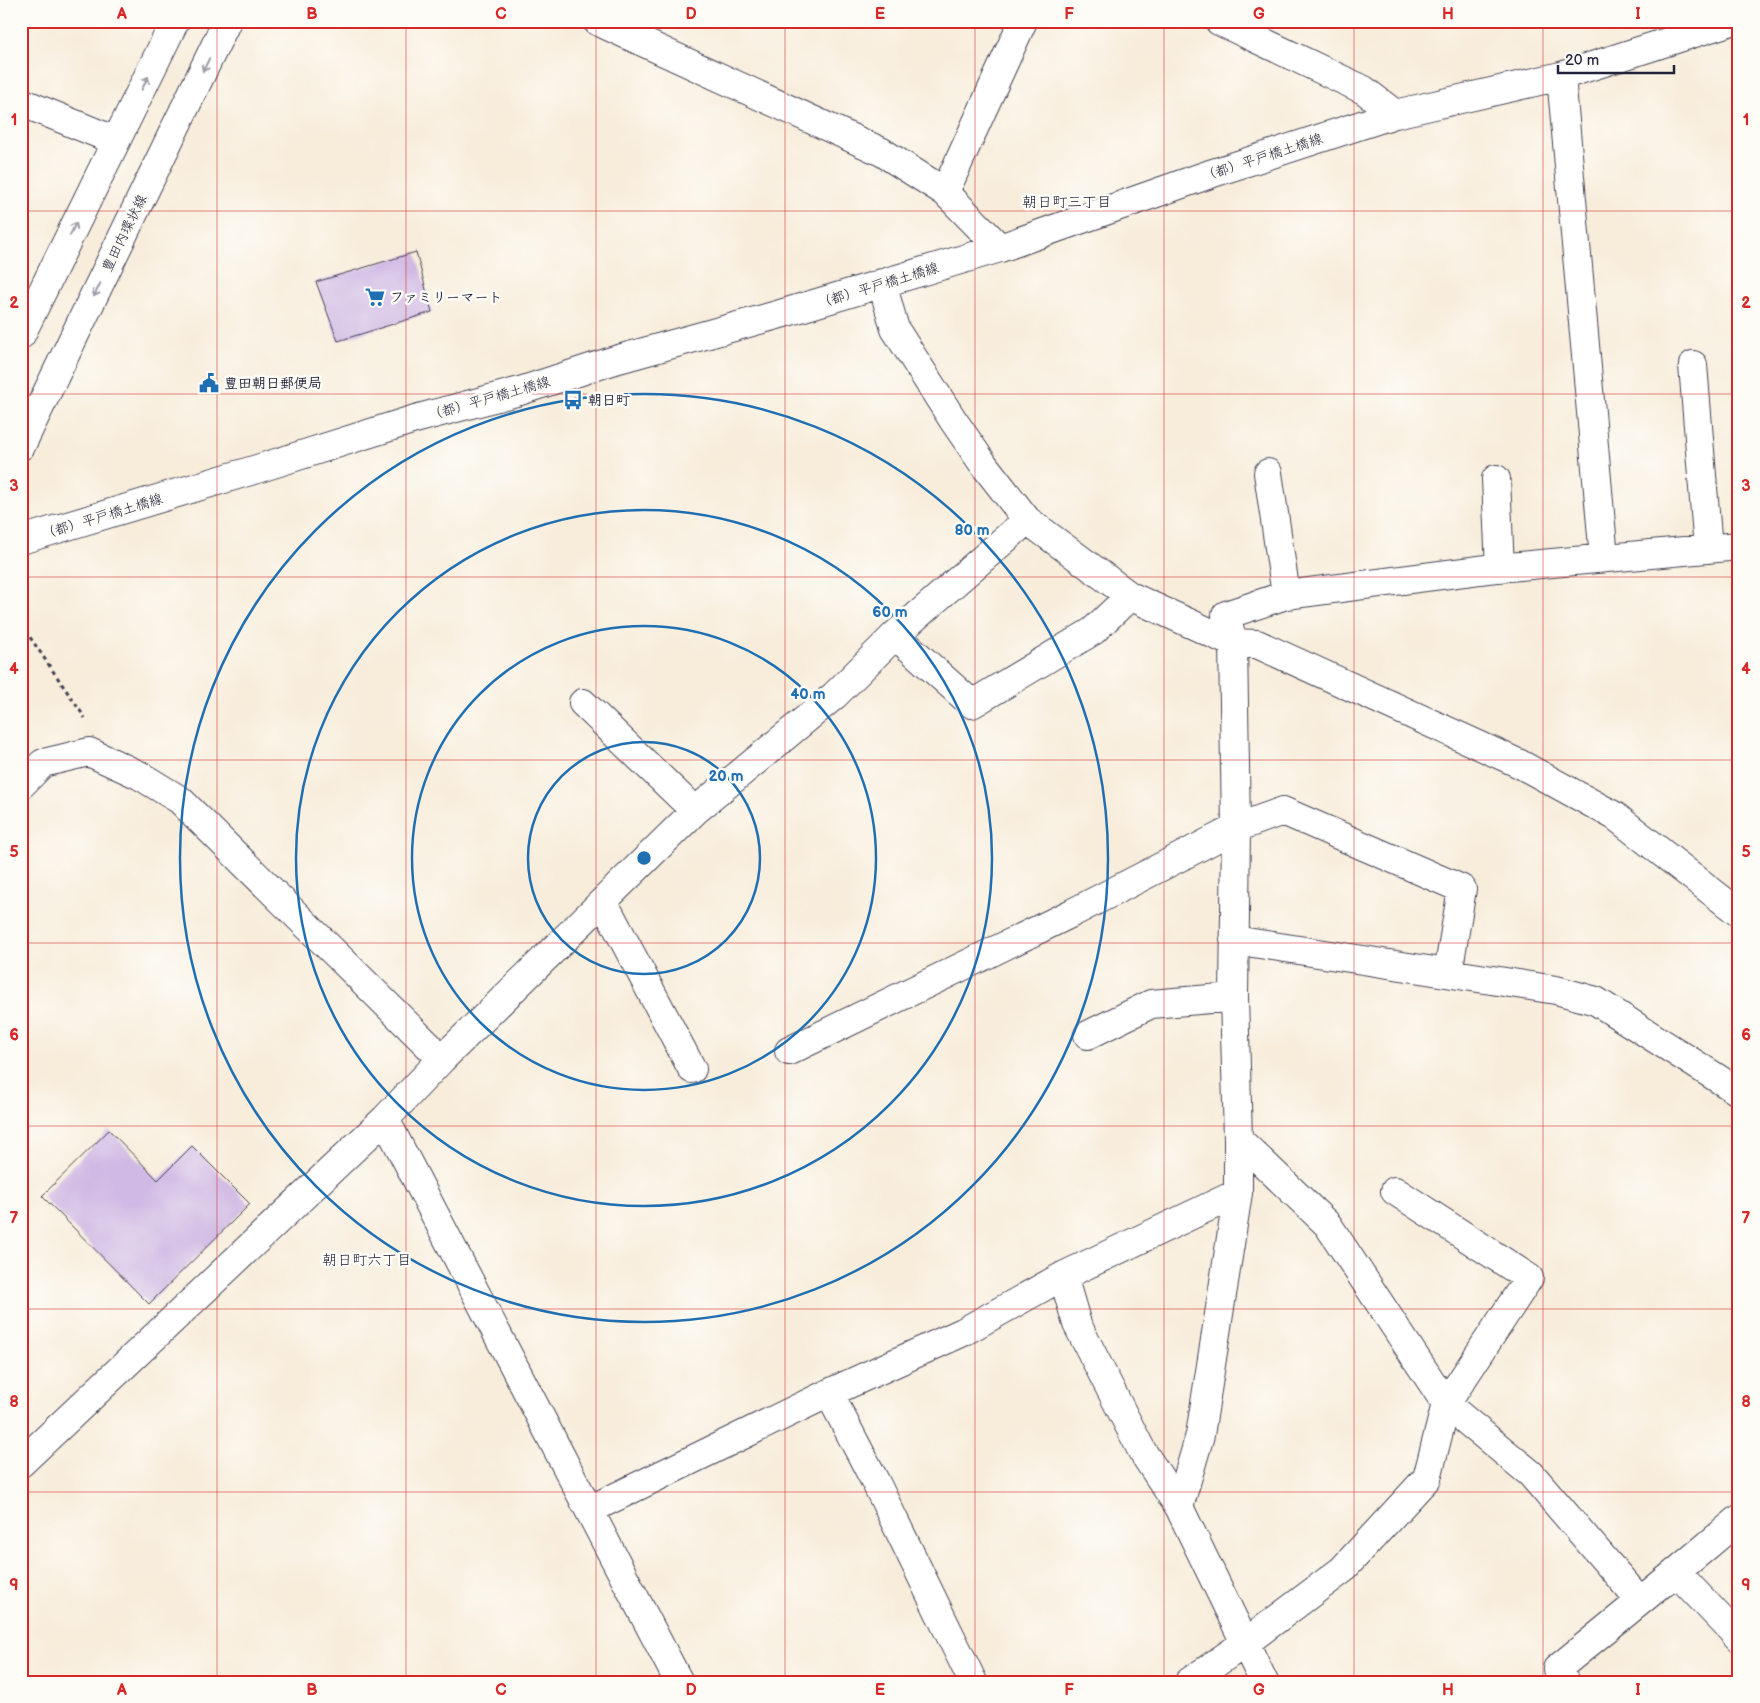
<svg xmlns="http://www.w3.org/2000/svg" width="1760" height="1703" font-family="'Balsamiq Sans','Klee One',sans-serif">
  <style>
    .building { fill: #d0b9e4 }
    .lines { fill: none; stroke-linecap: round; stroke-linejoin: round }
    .minor-casing { stroke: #424053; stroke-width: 30 }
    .path { stroke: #424053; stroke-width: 3; stroke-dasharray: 4 4; stroke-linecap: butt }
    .minor { stroke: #fff; stroke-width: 28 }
    .oneway { stroke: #9c9ca7 }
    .grid { fill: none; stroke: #d62828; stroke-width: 1; stroke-opacity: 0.55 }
    .ring { fill: none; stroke: #1f6fb2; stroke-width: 2.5 }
    .labels { text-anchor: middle; stroke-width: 5; stroke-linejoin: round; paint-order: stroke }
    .street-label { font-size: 14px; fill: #22223b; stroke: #fdfcf7 }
    .poi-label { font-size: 14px; font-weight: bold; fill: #22223b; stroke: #fdfcf7; text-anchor: start }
    .neighbourhood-label { font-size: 15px; fill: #22223b; stroke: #fdfcf7 }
    .centre { fill: #1f6fb2; stroke: #fdfcf7; stroke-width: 2.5 }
    .ring-label { font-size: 15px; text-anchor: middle; font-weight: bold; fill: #1f6fb2; stroke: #fdfcf7; stroke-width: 5; stroke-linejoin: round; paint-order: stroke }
    .neatline { fill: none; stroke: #d62828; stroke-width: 2 }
    .grid-label { font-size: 16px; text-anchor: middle; font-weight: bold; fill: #d62828 }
  </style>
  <rect width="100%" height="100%" fill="#fdfcf7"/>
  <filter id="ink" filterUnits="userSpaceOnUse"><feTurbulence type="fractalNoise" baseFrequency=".02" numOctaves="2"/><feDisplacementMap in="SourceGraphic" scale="10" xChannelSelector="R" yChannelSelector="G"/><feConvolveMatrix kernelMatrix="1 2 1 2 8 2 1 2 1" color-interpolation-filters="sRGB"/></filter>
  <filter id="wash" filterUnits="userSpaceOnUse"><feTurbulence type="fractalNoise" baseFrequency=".0096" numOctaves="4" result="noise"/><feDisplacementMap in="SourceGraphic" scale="20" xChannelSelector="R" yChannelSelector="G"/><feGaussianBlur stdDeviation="1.12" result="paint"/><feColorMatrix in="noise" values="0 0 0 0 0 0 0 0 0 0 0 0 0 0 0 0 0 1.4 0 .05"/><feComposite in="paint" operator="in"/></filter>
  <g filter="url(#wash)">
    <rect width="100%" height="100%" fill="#f8eddb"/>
    <g id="blocks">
      <path class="building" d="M416,252L432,312L338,341L316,282Z
        M109,1130L158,1180L192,1146L250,1204L149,1304L42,1196Z"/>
    </g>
  </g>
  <g filter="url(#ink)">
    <use href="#blocks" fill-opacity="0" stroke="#424053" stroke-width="1"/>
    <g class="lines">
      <defs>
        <path id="minor" d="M597,21L882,152L945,192L1000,248
          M1219,21L1364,90L1395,114
          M1561,76L1604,558
          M21,102L116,141
          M945,192L1023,21
          M882,283L895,329L953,420L984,465L1027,520L1130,596L1233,643L1257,644L1520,764L1615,816L1739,913
          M21,335L175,21
          M1693,365L1708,549
          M21,446L227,21
          M1268,473L1286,595
          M1496,479L1500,568
          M21,540L257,469L415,419L520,391L615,360L777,315L1000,248L1213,173L1395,114L1561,76L1732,21
          M895,635L972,704L1093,631L1130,596
          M583,703L695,811
          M21,785L43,763L89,752L139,775L180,800L442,1059
          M603,901L692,1069
          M1234,940L1556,990L1596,1001L1739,1092
          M1088,1035L1151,1004L1234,997
          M789,1051L1072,913L1236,828L1283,811L1462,889L1448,973
          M385,1119L589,1510
          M1395,1191L1529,1278L1446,1404L1531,1474L1640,1601
          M1063,1276L1077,1324L1142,1451L1179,1507L1264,1682
          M829,1393L876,1483L973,1682
          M21,1463L385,1119L442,1059L695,811L835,695L895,635L1027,520
          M1179,1507L1200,1435L1238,1193V1139L1234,997L1236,828L1233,643L1226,615L1286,595L1487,569L1739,546
          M1676,1572L1739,1638
          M679,1682L589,1510L829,1393L963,1332L1063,1276L1238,1193
          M1189,1682L1245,1643L1342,1570L1427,1478L1446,1404L1328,1225L1238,1139
          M1565,1682L1557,1669L1676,1572L1739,1519"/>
      </defs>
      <use href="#minor" class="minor-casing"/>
      <path class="path" d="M21,624L85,718"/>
      <use href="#minor" class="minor"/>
    </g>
    <defs><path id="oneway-shaft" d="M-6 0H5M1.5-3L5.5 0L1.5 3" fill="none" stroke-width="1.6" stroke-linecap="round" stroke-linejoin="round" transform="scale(1.25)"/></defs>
    <g class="oneway">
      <use href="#oneway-shaft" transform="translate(206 65) rotate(116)"/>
      <use href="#oneway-shaft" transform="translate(145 83) rotate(-64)"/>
      <use href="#oneway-shaft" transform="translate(73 229) rotate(-64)"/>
      <use href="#oneway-shaft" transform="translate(97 290) rotate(116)"/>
    </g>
  </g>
  <path class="grid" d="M217,21V1682M406,21V1682M596,21V1682M785,21V1682M975,21V1682M1164,21V1682M1354,21V1682M1543,21V1682M21,211H1739M21,394H1739M21,577H1739M21,760H1739M21,943H1739M21,1126H1739M21,1309H1739M21,1492H1739"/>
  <g class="ring">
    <circle cx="644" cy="858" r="116"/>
    <circle cx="644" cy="858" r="232"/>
    <circle cx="644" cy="858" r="348"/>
    <circle cx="644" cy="858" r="464"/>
  </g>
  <defs>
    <symbol id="supermarket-bare" viewBox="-9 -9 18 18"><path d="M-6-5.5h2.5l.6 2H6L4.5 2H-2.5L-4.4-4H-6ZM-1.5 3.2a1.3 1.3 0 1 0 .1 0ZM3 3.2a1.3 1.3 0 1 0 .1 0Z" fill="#1f6fb2" stroke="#fdfcf7" stroke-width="2.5" paint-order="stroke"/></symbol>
    <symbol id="civic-bare" viewBox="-9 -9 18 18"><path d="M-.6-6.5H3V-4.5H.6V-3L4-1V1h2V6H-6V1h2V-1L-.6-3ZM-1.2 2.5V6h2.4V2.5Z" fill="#1f6fb2" stroke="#fdfcf7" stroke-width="2.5" paint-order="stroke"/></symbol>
    <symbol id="bus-bare" viewBox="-9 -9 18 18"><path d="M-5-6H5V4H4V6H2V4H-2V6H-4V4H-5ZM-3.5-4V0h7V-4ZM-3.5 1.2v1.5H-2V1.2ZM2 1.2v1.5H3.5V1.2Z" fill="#1f6fb2" stroke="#fdfcf7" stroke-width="2.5" paint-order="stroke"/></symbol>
  </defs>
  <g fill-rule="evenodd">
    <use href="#supermarket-bare" x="361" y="283" width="28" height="28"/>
    <use href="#civic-bare" x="195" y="369" width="28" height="28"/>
    <use href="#bus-bare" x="559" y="386" width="28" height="28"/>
  </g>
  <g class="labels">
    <g class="street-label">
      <text transform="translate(1262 157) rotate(-18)" y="5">（都）平戸橋土橋線</text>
      <text transform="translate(124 233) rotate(-64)" y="5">豊田内環状線</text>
      <text transform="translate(878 285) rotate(-17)" y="5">（都）平戸橋土橋線</text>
      <text transform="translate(489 398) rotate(-16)" y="5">（都）平戸橋土橋線</text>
      <text transform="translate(102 516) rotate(-17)" y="5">（都）平戸橋土橋線</text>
    </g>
    <g class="poi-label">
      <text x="390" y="302">ファミリーマート</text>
      <text x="224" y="388">豊田朝日郵便局</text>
      <text x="588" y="405">朝日町</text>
    </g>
    <g class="neighbourhood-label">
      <text x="1067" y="207">朝日町三丁目</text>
      <text x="367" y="1265">朝日町六丁目</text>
    </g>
  </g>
  <circle cx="644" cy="858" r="8" class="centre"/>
  <g class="ring-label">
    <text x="972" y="535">80 m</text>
    <text x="890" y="617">60 m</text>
    <text x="808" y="699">40 m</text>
    <text x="726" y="781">20 m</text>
  </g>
  <rect width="1760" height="1703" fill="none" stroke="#fdfcf7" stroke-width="55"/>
  <path d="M1558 65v8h116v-8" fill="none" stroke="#22223b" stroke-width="2.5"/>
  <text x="1565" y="65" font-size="15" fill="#22223b" stroke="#fdfcf7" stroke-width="4" paint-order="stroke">20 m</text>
  <rect x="28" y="28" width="1704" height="1648" class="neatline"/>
  <g class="grid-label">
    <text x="122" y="19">A</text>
    <text x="312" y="19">B</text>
    <text x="501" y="19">C</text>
    <text x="691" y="19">D</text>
    <text x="880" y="19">E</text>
    <text x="1069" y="19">F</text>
    <text x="1259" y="19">G</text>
    <text x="1448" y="19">H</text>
    <text x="1638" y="19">I</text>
    <text x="14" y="125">1</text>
    <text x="1746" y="125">1</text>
    <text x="14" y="308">2</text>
    <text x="1746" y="308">2</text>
    <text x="14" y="491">3</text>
    <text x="1746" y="491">3</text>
    <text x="14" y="674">4</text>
    <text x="1746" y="674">4</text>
    <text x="14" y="857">5</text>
    <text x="1746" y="857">5</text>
    <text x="14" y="1040">6</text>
    <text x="1746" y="1040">6</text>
    <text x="14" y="1223">7</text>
    <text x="1746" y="1223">7</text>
    <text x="14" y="1407">8</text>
    <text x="1746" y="1407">8</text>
    <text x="14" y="1590">9</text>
    <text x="1746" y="1590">9</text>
    <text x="122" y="1695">A</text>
    <text x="312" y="1695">B</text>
    <text x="501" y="1695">C</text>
    <text x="691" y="1695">D</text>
    <text x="880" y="1695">E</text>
    <text x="1069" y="1695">F</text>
    <text x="1259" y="1695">G</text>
    <text x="1448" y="1695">H</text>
    <text x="1638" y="1695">I</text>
  </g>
</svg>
